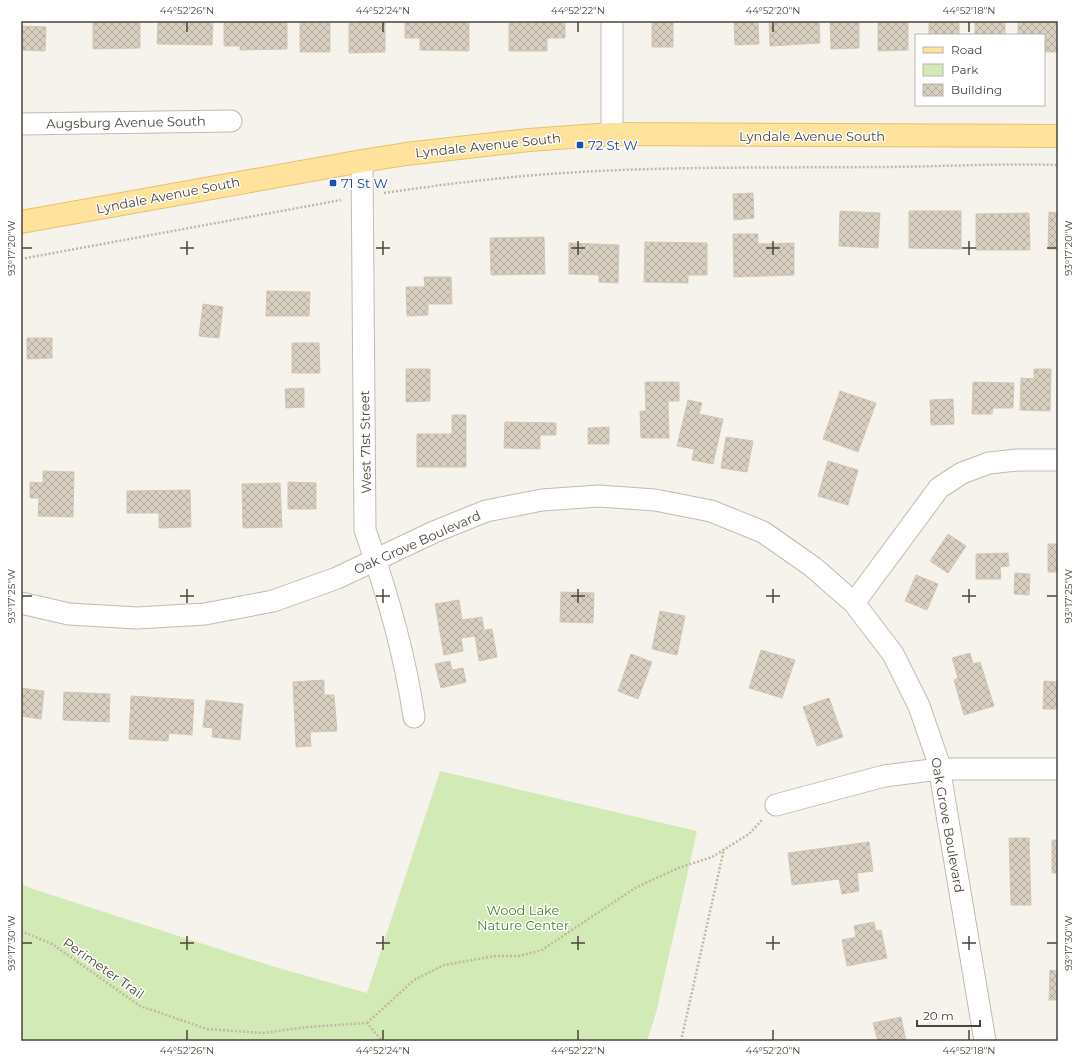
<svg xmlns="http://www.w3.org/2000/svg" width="1079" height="1062" font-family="Montserrat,sans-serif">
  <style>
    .park { fill: #d2eab5 }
    .building { fill: url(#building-cross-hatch); stroke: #d3c7b4 }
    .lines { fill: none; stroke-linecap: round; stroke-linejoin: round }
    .minor-casing { stroke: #c2bbae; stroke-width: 23 }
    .major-casing { stroke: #e6c16a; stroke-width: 24 }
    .path { stroke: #c4b79f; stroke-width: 2.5; stroke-dasharray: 2 2; stroke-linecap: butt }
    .minor { stroke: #fff; stroke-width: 21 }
    .major { stroke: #ffe39c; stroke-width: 22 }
    .ticks { fill: none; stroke: #4b4439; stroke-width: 1.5 }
    .transit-dot { fill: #1a4fb4; stroke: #fff; stroke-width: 1.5 }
    .labels { text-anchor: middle; stroke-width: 3; stroke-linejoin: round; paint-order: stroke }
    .street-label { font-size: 13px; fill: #4b4439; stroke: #fff }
    .transit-label { font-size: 13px; fill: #164399; stroke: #fff; text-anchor: start }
    .park-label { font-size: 13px; fill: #4a7f2a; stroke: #fff }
    .neatline { fill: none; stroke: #4b4439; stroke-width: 1.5 }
    .ticks-label { font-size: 10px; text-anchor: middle; fill: #4b4439 }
  </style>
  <defs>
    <pattern id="building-cross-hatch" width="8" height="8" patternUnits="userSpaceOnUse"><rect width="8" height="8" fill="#d8cfc1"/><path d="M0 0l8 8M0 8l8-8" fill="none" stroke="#b1aa9e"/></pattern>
  </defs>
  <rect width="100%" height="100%" fill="#f6f3ec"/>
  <path class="park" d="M440,771L697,831L656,1013L647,1041H21V884L33,889L275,967L367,993Z"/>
  <path class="building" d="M93,21H140V48L93,49Z
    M158,21H213L212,45L157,44Z
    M224,21H287V49L240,50V46H224Z
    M357,21H385V52L349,53V23H357Z
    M405,21H469V51L420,50V38H405Z
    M536,21H565V38H547V51H509V23H536Z
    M652,21H673V47H652Z
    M734,21H758L759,44L735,45Z
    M769,21H819L820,43L770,46Z
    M830,21H859V48L831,49Z
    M878,21H908V50L878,51Z
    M929,21H959V35H929Z
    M975,21H1005V35H975Z
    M1018,21H1058V52H1044V35H1018Z
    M300,23H330V52H300Z
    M21,26L46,27L45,51L21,50Z
    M753,193L754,218L734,220L733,194Z
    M840,211L880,213L878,248L839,246Z
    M909,211H961V249L909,248Z
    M1049,212L1058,213V249H1048Z
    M1029,213L1030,250H976V214Z
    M733,234H758V244L794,243V275L734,277Z
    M544,237L545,274L491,275L490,238Z
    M645,242L707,243V275H688V283L644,282Z
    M569,243L619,245L618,283L599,282V275L569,274Z
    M424,277H451L452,304H428V315L407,316L406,287H425Z
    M267,291L310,292L309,316H266Z
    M203,304L223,307L219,338L199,336Z
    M27,338H52V358L27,359Z
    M292,343H319L320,373H292Z
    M406,369H430V401L406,402Z
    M1034,369H1051L1050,411L1020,410L1021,378L1034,379Z
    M645,382H679V401H668L669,438H641L640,411H646Z
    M973,382L1014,383L1013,408H993L992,414H972Z
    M304,388V407L286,408L285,389Z
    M840,391L876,403L858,452L823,439Z
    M953,399L954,424L931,425L930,400Z
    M688,400L702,403L699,414L723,419L713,464L692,460L694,449L677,446Z
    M452,415H466V467H417V434H452Z
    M505,422L556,423V435H540V449L504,448Z
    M609,427V444H588V428Z
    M726,437L753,441L747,472L721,468Z
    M828,461L858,470L848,505L818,496Z
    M43,471L74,472L73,517L38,516L39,498H30V482L43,483Z
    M288,482L316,483V509H288Z
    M280,483L282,527L243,528L242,484Z
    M190,490L191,527L159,528V513H127V491Z
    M948,534L966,546L948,573L930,561Z
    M1048,544H1058V572H1048Z
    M1008,553L1009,566L1000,567L1001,579H976V554Z
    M1015,573L1030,574L1029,595L1014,594Z
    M916,575L938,584L927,610L905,601Z
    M561,592L594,593L593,623L560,622Z
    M459,600L462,620L482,617L484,630L492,629L497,657L479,661L475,636L461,638L463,651L444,655L435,604Z
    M660,611L685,616L677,655L652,649Z
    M761,650L795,660L782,698L749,688Z
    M970,653L973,664L980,662L994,706L964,715L954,680L958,678L952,658Z
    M631,654L652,662L638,699L618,691Z
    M450,661L452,670L463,668L466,682L441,688L435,664Z
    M324,680V695H334L337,731L310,732L311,746L296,747L293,682Z
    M1044,681L1058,682V709H1043Z
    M21,688L44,691L41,719L21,716Z
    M64,692L110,694L109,722L63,720Z
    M131,696L194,700L192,735L169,733L168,741L129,739Z
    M829,698L843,737L817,746L803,707Z
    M206,700L243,704L240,740L212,737L213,728L203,727Z
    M1009,838H1029L1031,905H1011Z
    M1052,840H1058V873H1052Z
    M869,842L873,871L857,873L859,891L842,894L839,879L792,885L788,853Z
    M874,922L876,931L881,930L887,958L847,966L842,940L856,937L854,926Z
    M1050,970L1058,971V1000H1049Z
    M901,1017L906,1041H878L873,1023Z"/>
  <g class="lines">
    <defs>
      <path id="minor" d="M612,21V134
        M21,124L231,121
        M362,161L365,530C386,589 405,654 414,717
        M21,603L69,614L137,618L205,614L273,601L337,578L434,532L486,511L542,500L599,496L655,500L711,511L763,532L813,567L854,603L893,654L919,706L938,761L985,1041
        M854,603L939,488L962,473L989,463L1017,460H1058
        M776,805L884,776L939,769H1058"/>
      <path id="major" d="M21,222L362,161L406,154L529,140L612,134L1058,136"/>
    </defs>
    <use href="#minor" class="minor-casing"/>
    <use href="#major" class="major-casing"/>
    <path class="path" d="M384,193C439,185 494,178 549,174C657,166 766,168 875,167C936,167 997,163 1058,165
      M21,259L341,200
      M21,931L52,944L140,1006L207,1029L263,1033L307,1027L367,1023L382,1041
      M367,1023L414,980L444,965L495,956H519L542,950L635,888L678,868L712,857L749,834L762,820
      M681,1041L724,849"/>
    <use href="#minor" class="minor"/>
    <use href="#major" class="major"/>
  </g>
  <path class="ticks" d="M187,22V32M383,22V32M578,22V32M773,22V32M969,22V32M187,241V255M383,241V255M578,241V255M773,241V255M969,241V255M22,248H32M180,248H194M376,248H390M571,248H585M766,248H780M962,248H976M1047,248H1057M187,589V603M383,589V603M578,589V603M773,589V603M969,589V603M22,596H32M180,596H194M376,596H390M571,596H585M766,596H780M962,596H976M1047,596H1057M187,936V950M383,936V950M578,936V950M773,936V950M969,936V950M22,943H32M180,943H194M376,943H390M571,943H585M766,943H780M962,943H976M1047,943H1057M187,1030V1040M383,1030V1040M578,1030V1040M773,1030V1040M969,1030V1040"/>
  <g class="transit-dot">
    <rect x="576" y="141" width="8" height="8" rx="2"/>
    <rect x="329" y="179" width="8" height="8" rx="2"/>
  </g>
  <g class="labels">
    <g class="street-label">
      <text transform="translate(126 122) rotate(-1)" y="5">Augsburg Avenue South</text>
      <text x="812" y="141">Lyndale Avenue South</text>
      <text transform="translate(488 145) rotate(-6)" y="5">Lyndale Avenue South</text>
      <text transform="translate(168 195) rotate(-11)" y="5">Lyndale Avenue South</text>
      <text transform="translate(365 442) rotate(-91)" y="5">West 71st Street</text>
      <text transform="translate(417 542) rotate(-24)" y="5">Oak Grove Boulevard</text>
      <text transform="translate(948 825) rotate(80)" y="5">Oak Grove Boulevard</text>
      <text transform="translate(104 968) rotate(35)" y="5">Perimeter Trail</text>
    </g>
    <g class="transit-label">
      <text x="588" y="150">72 St W</text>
      <text x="341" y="188">71 St W</text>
    </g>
    <g class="park-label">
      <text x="523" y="915">Wood Lake<tspan x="523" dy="15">Nature Center</tspan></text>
    </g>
  </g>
  <rect width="1079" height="1062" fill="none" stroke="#ffffff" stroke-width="44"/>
  <rect x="915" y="34" width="130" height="72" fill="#ffffff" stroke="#b7b4b0"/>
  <rect x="923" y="47" width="20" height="6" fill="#ffe39c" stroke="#b7b4b0"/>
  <text x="951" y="54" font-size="12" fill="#4b4439">Road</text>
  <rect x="923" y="64" width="20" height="12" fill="#d2eab5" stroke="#b7b4b0"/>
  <text x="951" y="74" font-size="12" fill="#4b4439">Park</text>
  <rect x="923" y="84" width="20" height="12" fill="url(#building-cross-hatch)" stroke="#b7b4b0"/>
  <text x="951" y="94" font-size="12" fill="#4b4439">Building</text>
  <path d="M917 1020v6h63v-6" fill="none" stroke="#4b4439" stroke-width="2"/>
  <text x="923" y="1020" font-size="12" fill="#4b4439" stroke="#ffffff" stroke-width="3" paint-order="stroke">20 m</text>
  <rect x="22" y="22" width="1035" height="1018" class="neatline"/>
  <g class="ticks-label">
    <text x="187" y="14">44°52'26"N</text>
    <text x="383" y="14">44°52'24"N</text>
    <text x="578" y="14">44°52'22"N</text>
    <text x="773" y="14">44°52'20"N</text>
    <text x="969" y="14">44°52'18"N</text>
    <text transform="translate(1068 248) rotate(-90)" y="4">93°17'20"W</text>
    <text transform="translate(11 248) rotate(-90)" y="4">93°17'20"W</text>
    <text transform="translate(1068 596) rotate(-90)" y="4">93°17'25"W</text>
    <text transform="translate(11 596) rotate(-90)" y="4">93°17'25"W</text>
    <text transform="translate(1068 943) rotate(-90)" y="4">93°17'30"W</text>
    <text transform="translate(11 943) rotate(-90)" y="4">93°17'30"W</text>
    <text x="187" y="1054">44°52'26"N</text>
    <text x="383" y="1054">44°52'24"N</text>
    <text x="578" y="1054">44°52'22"N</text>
    <text x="773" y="1054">44°52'20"N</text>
    <text x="969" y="1054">44°52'18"N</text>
  </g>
</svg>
